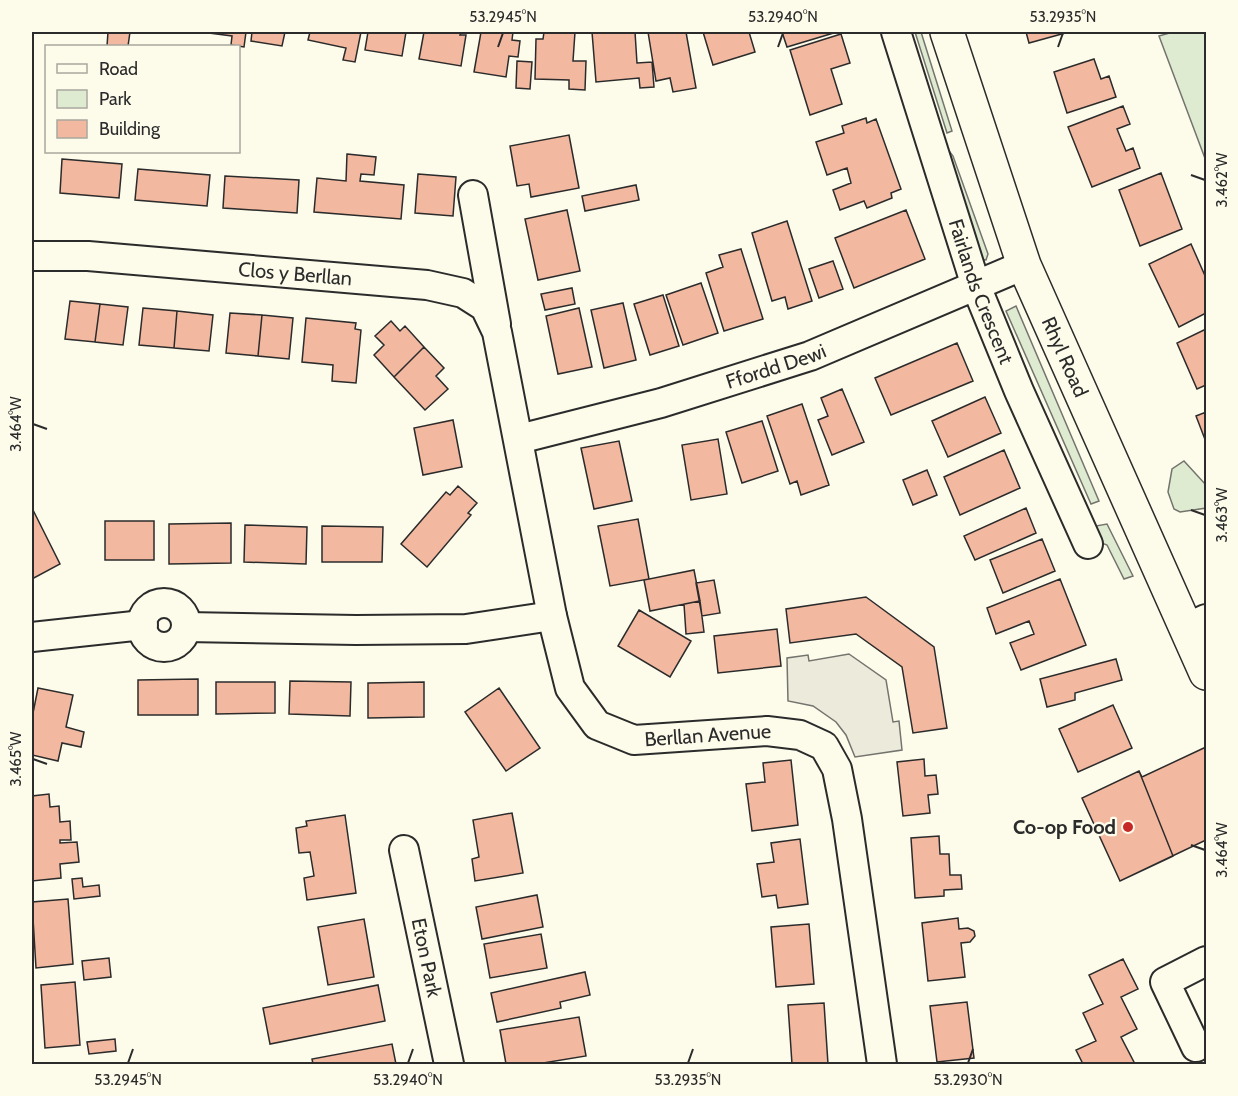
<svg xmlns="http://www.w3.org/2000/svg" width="1238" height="1096" font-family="Cabin,sans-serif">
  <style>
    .green { fill: #deebd1; stroke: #74746e; stroke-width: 1.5 }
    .parking { fill: #eceadb; stroke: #74746e; stroke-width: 1.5 }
    .building { fill: #f2b8a0; stroke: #2b2b2b; stroke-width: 1.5 }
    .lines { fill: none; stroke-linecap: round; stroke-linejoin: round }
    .street-casing { stroke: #2b2b2b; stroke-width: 32 }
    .secondary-casing { stroke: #2b2b2b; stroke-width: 36 }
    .street { stroke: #fdfbea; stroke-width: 28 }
    .secondary { stroke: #fdfbea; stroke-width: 33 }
    .ticks { fill: none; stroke: #2b2b2b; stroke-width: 2 }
    .poi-dot { fill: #c62828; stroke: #fdfbea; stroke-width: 2 }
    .labels { text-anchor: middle; stroke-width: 4.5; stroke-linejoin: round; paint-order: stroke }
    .street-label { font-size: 20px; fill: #2b2b2b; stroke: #fdfbea }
    .poi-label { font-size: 20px; font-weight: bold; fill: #2b2b2b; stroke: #fdfbea; text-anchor: end }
    .neatline { fill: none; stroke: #2b2b2b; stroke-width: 2 }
    .ticks-label { font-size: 15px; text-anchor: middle; fill: #2b2b2b }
  </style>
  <rect width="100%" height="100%" fill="#fdfbea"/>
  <path class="green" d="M915,32H921L952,131L947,133Z
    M1173,32H1206V161L1159,36Z
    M937,135L953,156L988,254L986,260L979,259Z
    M1016,306L1099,501L1091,504L1006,311Z
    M1184,461L1206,485V508L1180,512L1174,509L1168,492L1172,469Z
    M1107,524L1133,576L1124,579L1107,545L1094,540L1090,527Z"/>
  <path class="parking" d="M849,654L886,680L893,722L899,721L902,750L855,757L846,735L836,722L813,706L788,701L787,658L808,655L809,661Z"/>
  <path class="building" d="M108,32H130L128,46H107Z
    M201,32H246L244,47L231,45L232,36Z
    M252,32H285L282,46L251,41Z
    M310,32H361L355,62L343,60L346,48L308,40Z
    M368,32H406L402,56L365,50Z
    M424,32H461L460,35H466L461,66L419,59Z
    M481,32H513L512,40L520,41L518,57L509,56L506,77L474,72Z
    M544,32H575L573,61H586L585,90L569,89V80L535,79L536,39H543Z
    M592,32H635L637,63L652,62L654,87L640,88L639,78L596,82Z
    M648,32H686L696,88L673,92L670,78L656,81Z
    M703,32H749L755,52L713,65Z
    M782,32H837L787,47Z
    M1026,32H1069L1029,43Z
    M841,34L850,63L831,69L842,104L810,115L790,50Z
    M1094,59L1101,79L1109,76L1116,97L1067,113L1054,72Z
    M517,61L532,62L530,89L516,88Z
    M1123,106L1130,124L1117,129L1126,151L1133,148L1140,168L1092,187L1068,127Z
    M866,118L867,123L876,119L901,189L891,193L892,198L867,208L864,201L840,210L833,190L851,183L847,168L827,175L816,142L844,133L842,126Z
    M569,135L579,188L531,197L529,184L517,186L510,146Z
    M347,154L376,157L374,175L361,174L360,181L404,185L401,219L314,212L317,178L346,181Z
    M62,159L122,164L119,198L60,193Z
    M138,169L210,175L207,206L135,200Z
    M1161,173L1182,229L1140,246L1119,190Z
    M418,174L456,177L453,216L415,213Z
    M225,176L299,180L297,213L223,208Z
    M636,185L639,200L585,211L582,196Z
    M567,210L580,271L538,280L525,219Z
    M906,210L925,259L854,288L835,238Z
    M787,221L812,301L788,309L785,297L772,301L752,233Z
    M1191,244L1206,278V313L1179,327L1149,264Z
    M741,249L763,319L724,331L706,273L723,267L719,255Z
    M833,261L843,289L819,298L809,269Z
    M701,283L718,333L683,345L666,295Z
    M572,288L575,304L545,310L541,294Z
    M663,295L679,346L650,355L634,304Z
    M70,301L100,304L95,342L65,339Z
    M623,303L636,360L604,368L591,310Z
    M100,304L128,307L123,345L95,342Z
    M143,308L177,311L174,348L139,345Z
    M579,308L592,367L558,374L546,316Z
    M177,311L213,315L209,351L174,348Z
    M230,313L262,315L258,356L226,353Z
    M262,315L293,318L289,359L258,356Z
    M306,318L356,323L355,329L361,330L356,383L332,381L333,365L302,362Z
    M391,321L400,331L405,326L424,347L394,377L374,355L384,345L375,336Z
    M1206,329V385L1197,389L1177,343Z
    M957,343L973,381L891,415L875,378Z
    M424,347L444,368L436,376L448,389L425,410L394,377Z
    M842,389L864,442L832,455L818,420L828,416L821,398Z
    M985,397L1001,433L948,457L932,421Z
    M802,404L829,485L801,495L797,481L790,484L767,416Z
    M1206,412V442L1196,416Z
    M453,420L462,467L423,475L414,428Z
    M762,421L778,471L742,483L726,432Z
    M718,439L727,494L691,500L682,445Z
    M619,441L632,501L594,509L581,448Z
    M1004,450L1020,488L960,515L944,477Z
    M927,470L937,495L913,505L903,480Z
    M458,486L477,503L468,513L471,515L427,567L401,544L446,492L450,495Z
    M1026,508L1036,533L975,560L964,536Z
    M33,510L60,564L32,579V511Z
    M638,519L649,579L610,586L598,526Z
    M105,521H154V560H105Z
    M231,523V563L169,564V524Z
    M245,525L307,527L306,564L244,562Z
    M322,526L383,527L382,562H322Z
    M1042,539L1055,571L1003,593L990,560Z
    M694,570L700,601L650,611L644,580Z
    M1060,579L1086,645L1021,670L1010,643L1034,634L1029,621L996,634L987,608Z
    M714,580L720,613L702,616L696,583Z
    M866,597L934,647L947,728L913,733L902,667L856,634L790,643L786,609Z
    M700,601L704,632L686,634L684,604Z
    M639,610L691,641L670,677L618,646Z
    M777,629L781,666L718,673L714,636Z
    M1116,659L1122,680L1075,693V700L1047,707L1040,679Z
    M198,679V715H138V680Z
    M290,681L351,682L350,716L289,714Z
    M216,682H275V713L216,714Z
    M424,682V717L368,718V683Z
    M38,688L73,695L66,727L84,732L81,747L62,743L58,761L32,755V718Z
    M499,688L540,748L506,771L465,712Z
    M1113,705L1132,748L1078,772L1059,729Z
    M1206,747V840L1120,881L1082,798L1139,771L1142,777Z
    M924,759L925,776L936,775L938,794L928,795L930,813L903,816L897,762Z
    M791,760L798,825L752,831L746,784L765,782L763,763Z
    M1139,771L1173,856L1120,881L1082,798Z
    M49,794L50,807L59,806L60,822L70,821L71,840H60V843L77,842L79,862L60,864L61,878L32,881V796Z
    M512,813L523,873L475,881L472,859L479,857L473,820Z
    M345,815L356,893L307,900L304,878L314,876L310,852L299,853L296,828L307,826L306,821Z
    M939,836L940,854H949L950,875H961L962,889L944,890V896L915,898L911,838Z
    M800,839L808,904L778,908L776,895L762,897L757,864L774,862L771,843Z
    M82,878L83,887L99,885L100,896L74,899L72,879Z
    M537,895L543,927L482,939L476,907Z
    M68,899L73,964L36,968L32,902Z
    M958,918L959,929L968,928L974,931L975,936L970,942L961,943L965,977L928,981L922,923Z
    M364,919L374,977L328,985L318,927Z
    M809,924L814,984L776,987L771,927Z
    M541,934L547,968L490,978L484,944Z
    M109,958L111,977L84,980L82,961Z
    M1123,959L1138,989L1121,997L1137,1029L1121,1037L1135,1064H1083L1076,1050L1096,1041L1083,1013L1103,1004L1089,975Z
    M585,972L590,995L560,1002L561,1008L497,1022L491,993Z
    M75,982L80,1045L45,1048L41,985Z
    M378,985L385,1021L270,1044L263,1008Z
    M967,1002L974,1058L937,1062L930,1006Z
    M824,1003L828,1064H792L788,1005Z
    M579,1017L586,1056L537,1064H506L500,1030Z
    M115,1039L116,1051L89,1054L87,1042Z
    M392,1044L396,1064H313L312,1059Z"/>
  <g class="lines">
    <defs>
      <g id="street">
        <path id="s1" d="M896,32L976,286L1019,391L1088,544"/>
        <path d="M473,195L496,324"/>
        <path id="s2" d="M32,256H88L427,285L463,293L485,307L497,332L552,616L570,688L597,725L634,740L767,731L800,735L824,746L837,769L847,819L882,1064"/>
        <path id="s3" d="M519,439L661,403L810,356L1024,265"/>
        <circle cx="164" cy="625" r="22"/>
        <path d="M186,627L356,630L466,629L552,616"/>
        <path d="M1187,628L1206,619"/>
        <path d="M32,637L143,625"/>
        <path id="s4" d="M404,850L449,1064"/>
        <path d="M1196,1047L1165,982L1206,961"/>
      </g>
      <g id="secondary">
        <path id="s5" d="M947,32L1024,265L1206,673"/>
      </g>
    </defs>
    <use href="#street" class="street-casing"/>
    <use href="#secondary" class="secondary-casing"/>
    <use href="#street" class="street"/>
    <use href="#secondary" class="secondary"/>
  </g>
  <path class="ticks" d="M498,47L503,33M778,47L783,33M1058,47L1063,33M1191,175L1205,180M33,424L47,429M1191,510L1205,515M33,759L47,764M1191,845L1205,850M128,1063L133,1049M408,1063L413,1049M688,1063L693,1049M968,1063L973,1049"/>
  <circle class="poi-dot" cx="1128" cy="827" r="6"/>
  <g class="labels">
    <g class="street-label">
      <text dy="7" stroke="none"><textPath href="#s2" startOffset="264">Clos y Berllan</textPath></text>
      <text dy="7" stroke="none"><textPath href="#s1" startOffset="273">Fairlands Crescent</textPath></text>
      <text dy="7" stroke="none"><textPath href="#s5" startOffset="346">Rhyl Road</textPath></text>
      <text dy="7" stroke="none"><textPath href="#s3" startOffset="267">Ffordd Dewi</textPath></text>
      <text dy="7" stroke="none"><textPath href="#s2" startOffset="1010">Berllan Avenue</textPath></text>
      <text dy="7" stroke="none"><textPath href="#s4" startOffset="110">Eton Park</textPath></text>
    </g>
    <g class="poi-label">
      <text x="1116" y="834">Co-op Food</text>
    </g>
  </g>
  <rect width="1238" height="1096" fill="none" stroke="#fdfbea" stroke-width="66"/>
  <rect x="45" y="45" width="195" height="108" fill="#fdfbea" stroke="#a9a89e" stroke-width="1.5"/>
  <rect x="57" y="64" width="30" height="9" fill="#fdfbea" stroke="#a9a89e" stroke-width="1.5"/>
  <text x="99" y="75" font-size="18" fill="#2b2b2b">Road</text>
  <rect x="57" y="90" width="30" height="18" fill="#deebd1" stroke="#a9a89e" stroke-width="1.5"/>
  <text x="99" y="105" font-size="18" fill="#2b2b2b">Park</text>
  <rect x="57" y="120" width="30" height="18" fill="#f2b8a0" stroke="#a9a89e" stroke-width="1.5"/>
  <text x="99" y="135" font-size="18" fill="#2b2b2b">Building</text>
  <rect x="33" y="33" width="1172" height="1030" class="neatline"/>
  <g class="ticks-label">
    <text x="503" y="22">53.2945°N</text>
    <text x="783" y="22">53.2940°N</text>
    <text x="1063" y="22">53.2935°N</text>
    <text transform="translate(1222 180) rotate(-90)" y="5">3.462°W</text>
    <text transform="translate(16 424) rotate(-90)" y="5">3.464°W</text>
    <text transform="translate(1222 515) rotate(-90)" y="5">3.463°W</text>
    <text transform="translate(16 759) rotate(-90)" y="5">3.465°W</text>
    <text transform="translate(1222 850) rotate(-90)" y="5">3.464°W</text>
    <text x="128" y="1085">53.2945°N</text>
    <text x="408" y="1085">53.2940°N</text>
    <text x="688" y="1085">53.2935°N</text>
    <text x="968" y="1085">53.2930°N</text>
  </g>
</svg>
